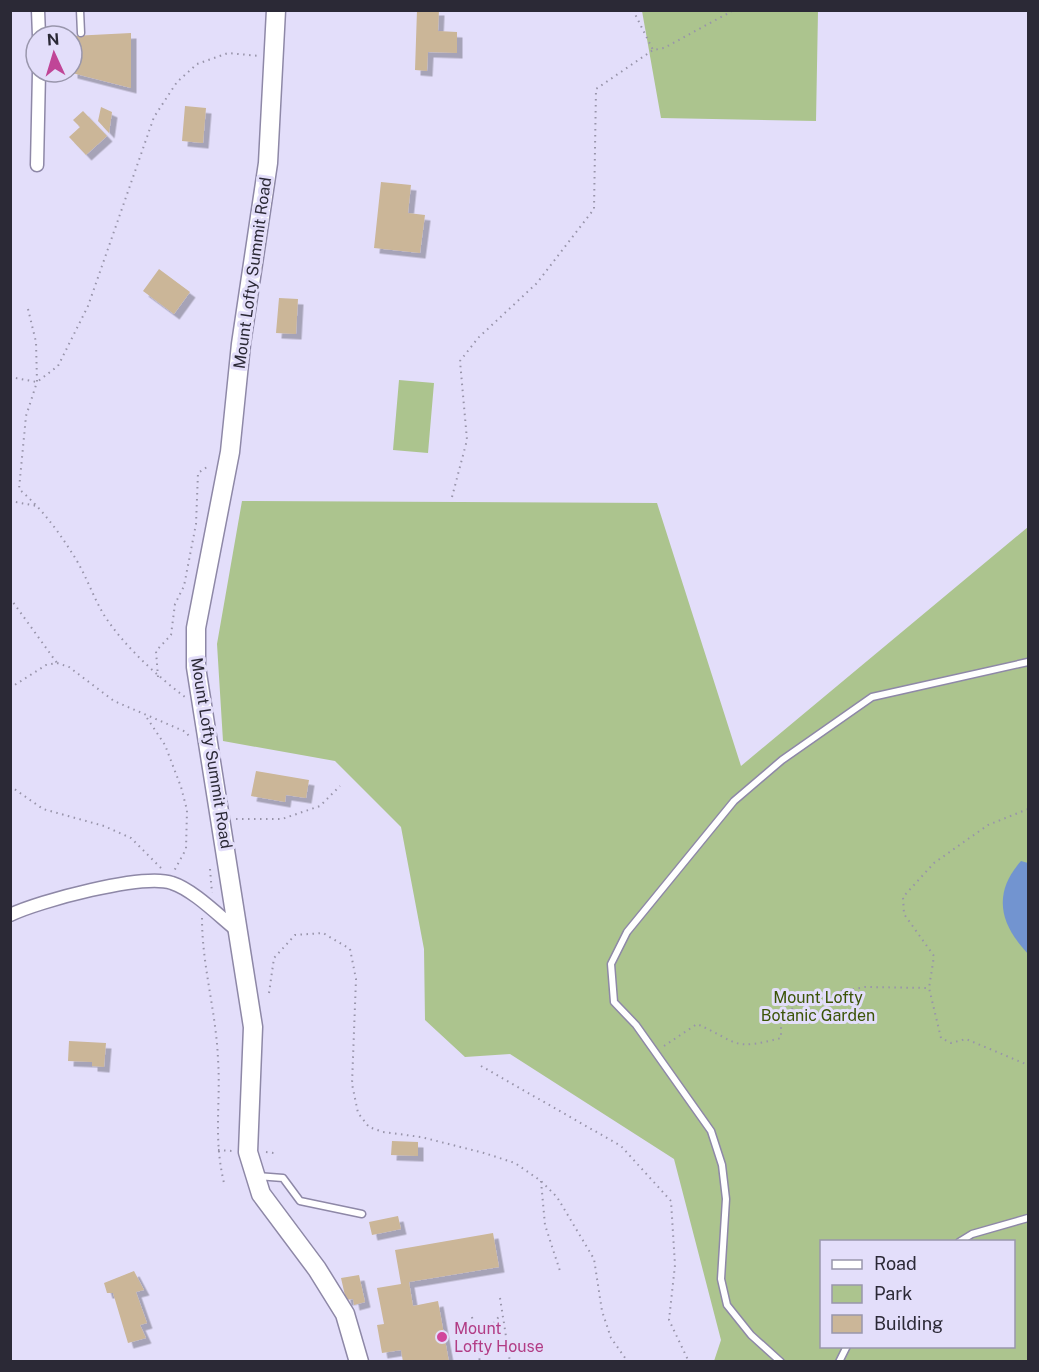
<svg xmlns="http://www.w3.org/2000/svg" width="1039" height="1372" font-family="'Public Sans',sans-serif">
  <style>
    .green { fill: #acc48e; fill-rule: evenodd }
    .water { fill: #7294d0 }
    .building { fill: #cbb698; filter: url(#shadow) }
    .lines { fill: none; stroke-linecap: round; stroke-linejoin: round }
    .lane-casing { stroke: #8e88a7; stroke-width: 9 }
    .street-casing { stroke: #8e88a7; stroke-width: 15 }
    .secondary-casing { stroke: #8e88a7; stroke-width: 21 }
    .path { stroke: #9894aa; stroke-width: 2; stroke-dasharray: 1.5 4.5; stroke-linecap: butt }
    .lane { stroke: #fff; stroke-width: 6 }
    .street { stroke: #fff; stroke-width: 12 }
    .secondary { stroke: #fff; stroke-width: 18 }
    .hotel-dot { fill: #d1479c; stroke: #e3defa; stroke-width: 2 }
    .labels { text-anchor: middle; stroke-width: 6; stroke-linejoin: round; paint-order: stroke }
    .street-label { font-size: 16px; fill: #2b2936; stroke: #e3defa }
    .park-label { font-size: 16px; fill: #3b5407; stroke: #e3defa }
    .hotel-label { font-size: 16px; fill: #b23c85; stroke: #e3defa; text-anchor: start }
  </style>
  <defs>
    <filter id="shadow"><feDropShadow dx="5.5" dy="5.5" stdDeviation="0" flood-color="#0004"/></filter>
  </defs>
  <rect width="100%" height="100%" fill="#e3defa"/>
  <path class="green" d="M642,11H818L816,121L661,118Z
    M399,380L434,383L428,453L393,450Z
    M242,501L657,503L741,766L1028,527V1361H714L721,1340L674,1159L510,1054L465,1057L425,1020L424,949L401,827L335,761L223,741L217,644ZM822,1242H1014V1346H822Z"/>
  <path class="water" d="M1021,861L1028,863V954C1000,924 992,894 1021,861Z"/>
  <path class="building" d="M417,10H439L438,31L457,32V53L428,52L427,71L415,70Z
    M131,33V88L72,73V36Z
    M185,106L206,108L203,143L182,141Z
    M101,107L112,112L109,133L98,121Z
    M83,111L107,136L86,155L69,137L80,127L73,120Z
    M381,182L411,185L408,213L425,215L420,253L374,248Z
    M159,269L190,292L174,314L143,291Z
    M279,298L298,299L296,334L276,333Z
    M256,771L309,780L306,798L286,795L285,802L251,796Z
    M69,1041L106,1043L104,1067L92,1066V1062L68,1061Z
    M392,1141L418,1142V1156L391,1155Z
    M398,1216L401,1229L372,1235L369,1222Z
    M493,1233L499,1267L409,1282L413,1306L438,1301L449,1362H403L401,1350L382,1353L377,1325L384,1324L377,1288L401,1284L395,1250Z
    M134,1271L144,1290L136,1292L147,1323L140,1325L146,1338L128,1343L113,1293H107L104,1283Z
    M359,1275L365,1302L354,1305L353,1299L346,1300L341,1278Z"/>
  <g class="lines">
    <defs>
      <path id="lane" d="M80,10L81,33
        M257,1176L283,1178L300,1201L362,1214
        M959,1242L972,1234L1028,1218
        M781,1362L751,1335L727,1305L721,1279L726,1199L722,1165L711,1131L636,1025L614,1002L611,964L627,932L734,801L782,760L872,697L1028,662
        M839,1362L847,1346"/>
      <path id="street" d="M38,10L39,36
        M37,165L39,72
        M10,915C39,901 143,873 172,883C194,890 221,918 239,932"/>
      <path id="secondary" d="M276,10L268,163L241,344L230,452L196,628V667L253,1027L248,1152L261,1194L317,1269L345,1314L359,1362"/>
    </defs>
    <use href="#lane" class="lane-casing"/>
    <use href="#street" class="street-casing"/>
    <use href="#secondary" class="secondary-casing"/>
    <path class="path" d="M633,10L653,50
      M28,309L36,342L37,382L26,416L19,489C40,507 57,529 72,553C85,572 92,595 104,615C124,646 156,675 185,697
      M10,377L37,382L58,366L88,306L154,117L177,82L197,64L228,53L259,56
      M452,497L467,440L460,361L478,338L537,283L594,209L596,89L653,50L664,48L734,10
      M10,501L37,506
      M10,598L57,663
      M158,677L156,651L171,635L175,604L184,586L196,524L198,473L210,465
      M10,688L46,665L57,663L69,667L114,701L186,732L191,739
      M147,718L165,745L181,787L187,810L186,849L174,871
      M10,786L43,809L104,826L131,838L162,869
      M1028,809L988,825L934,863L903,897L904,914L934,956L929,988L941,1038L951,1043L966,1039L1028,1065
      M236,819H282L320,806L340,786
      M210,869L212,893
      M202,918C202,966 216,1011 218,1059C221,1104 213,1136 224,1183
      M269,993L274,958L295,935L323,933L350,949L356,979L352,1084L358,1113L369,1127L383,1132L421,1137L484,1153L515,1163L541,1181L557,1197L594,1259L602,1311L611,1338L628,1362
      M664,1046L697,1024C740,1043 731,1051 781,1038V1020L802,999L865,987L929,988
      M481,1066L621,1146L671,1201L675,1265L669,1320L689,1362
      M218,1150L233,1151
      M266,1152L274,1153
      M541,1181L545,1225L560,1271
      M500,1298L510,1362
      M472,1317L480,1362
      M476,1339L486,1333L501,1314
      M1025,1362L1028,1356"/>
    <use href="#lane" class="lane"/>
    <use href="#street" class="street"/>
    <use href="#secondary" class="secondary"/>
  </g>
  <circle class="hotel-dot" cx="442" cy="1337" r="6"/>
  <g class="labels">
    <g class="street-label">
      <text transform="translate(252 273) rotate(-82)" y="6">Mount Lofty Summit Road</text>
      <text transform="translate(212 753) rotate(81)" y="6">Mount Lofty Summit Road</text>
    </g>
    <g class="park-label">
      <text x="818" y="1003">Mount Lofty<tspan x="818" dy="18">Botanic Garden</tspan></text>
    </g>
    <g class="hotel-label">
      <text x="454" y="1334">Mount<tspan x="454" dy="18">Lofty House</tspan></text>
    </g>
  </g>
  <rect width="1039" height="1372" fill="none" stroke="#2b2936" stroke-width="24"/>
  <rect x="820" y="1240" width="195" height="108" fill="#e3defa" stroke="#9996ac" stroke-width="1.5"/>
  <rect x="832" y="1260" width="30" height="9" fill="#ffffff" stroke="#9996ac" stroke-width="1.5"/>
  <text x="874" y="1270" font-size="18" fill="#2b2936">Road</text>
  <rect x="832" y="1285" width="30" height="18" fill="#acc48e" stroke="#9996ac" stroke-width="1.5"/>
  <text x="874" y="1300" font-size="18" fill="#2b2936">Park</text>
  <rect x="832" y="1315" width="30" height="18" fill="#cbb698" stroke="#9996ac" stroke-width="1.5"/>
  <text x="874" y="1330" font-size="18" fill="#2b2936">Building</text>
  <g transform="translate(54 54) rotate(356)"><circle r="28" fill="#e3defa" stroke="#9996ac" stroke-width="1.5"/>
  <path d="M0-4.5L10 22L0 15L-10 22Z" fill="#c04597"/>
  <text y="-9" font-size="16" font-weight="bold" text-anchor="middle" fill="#2b2936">N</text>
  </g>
</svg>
